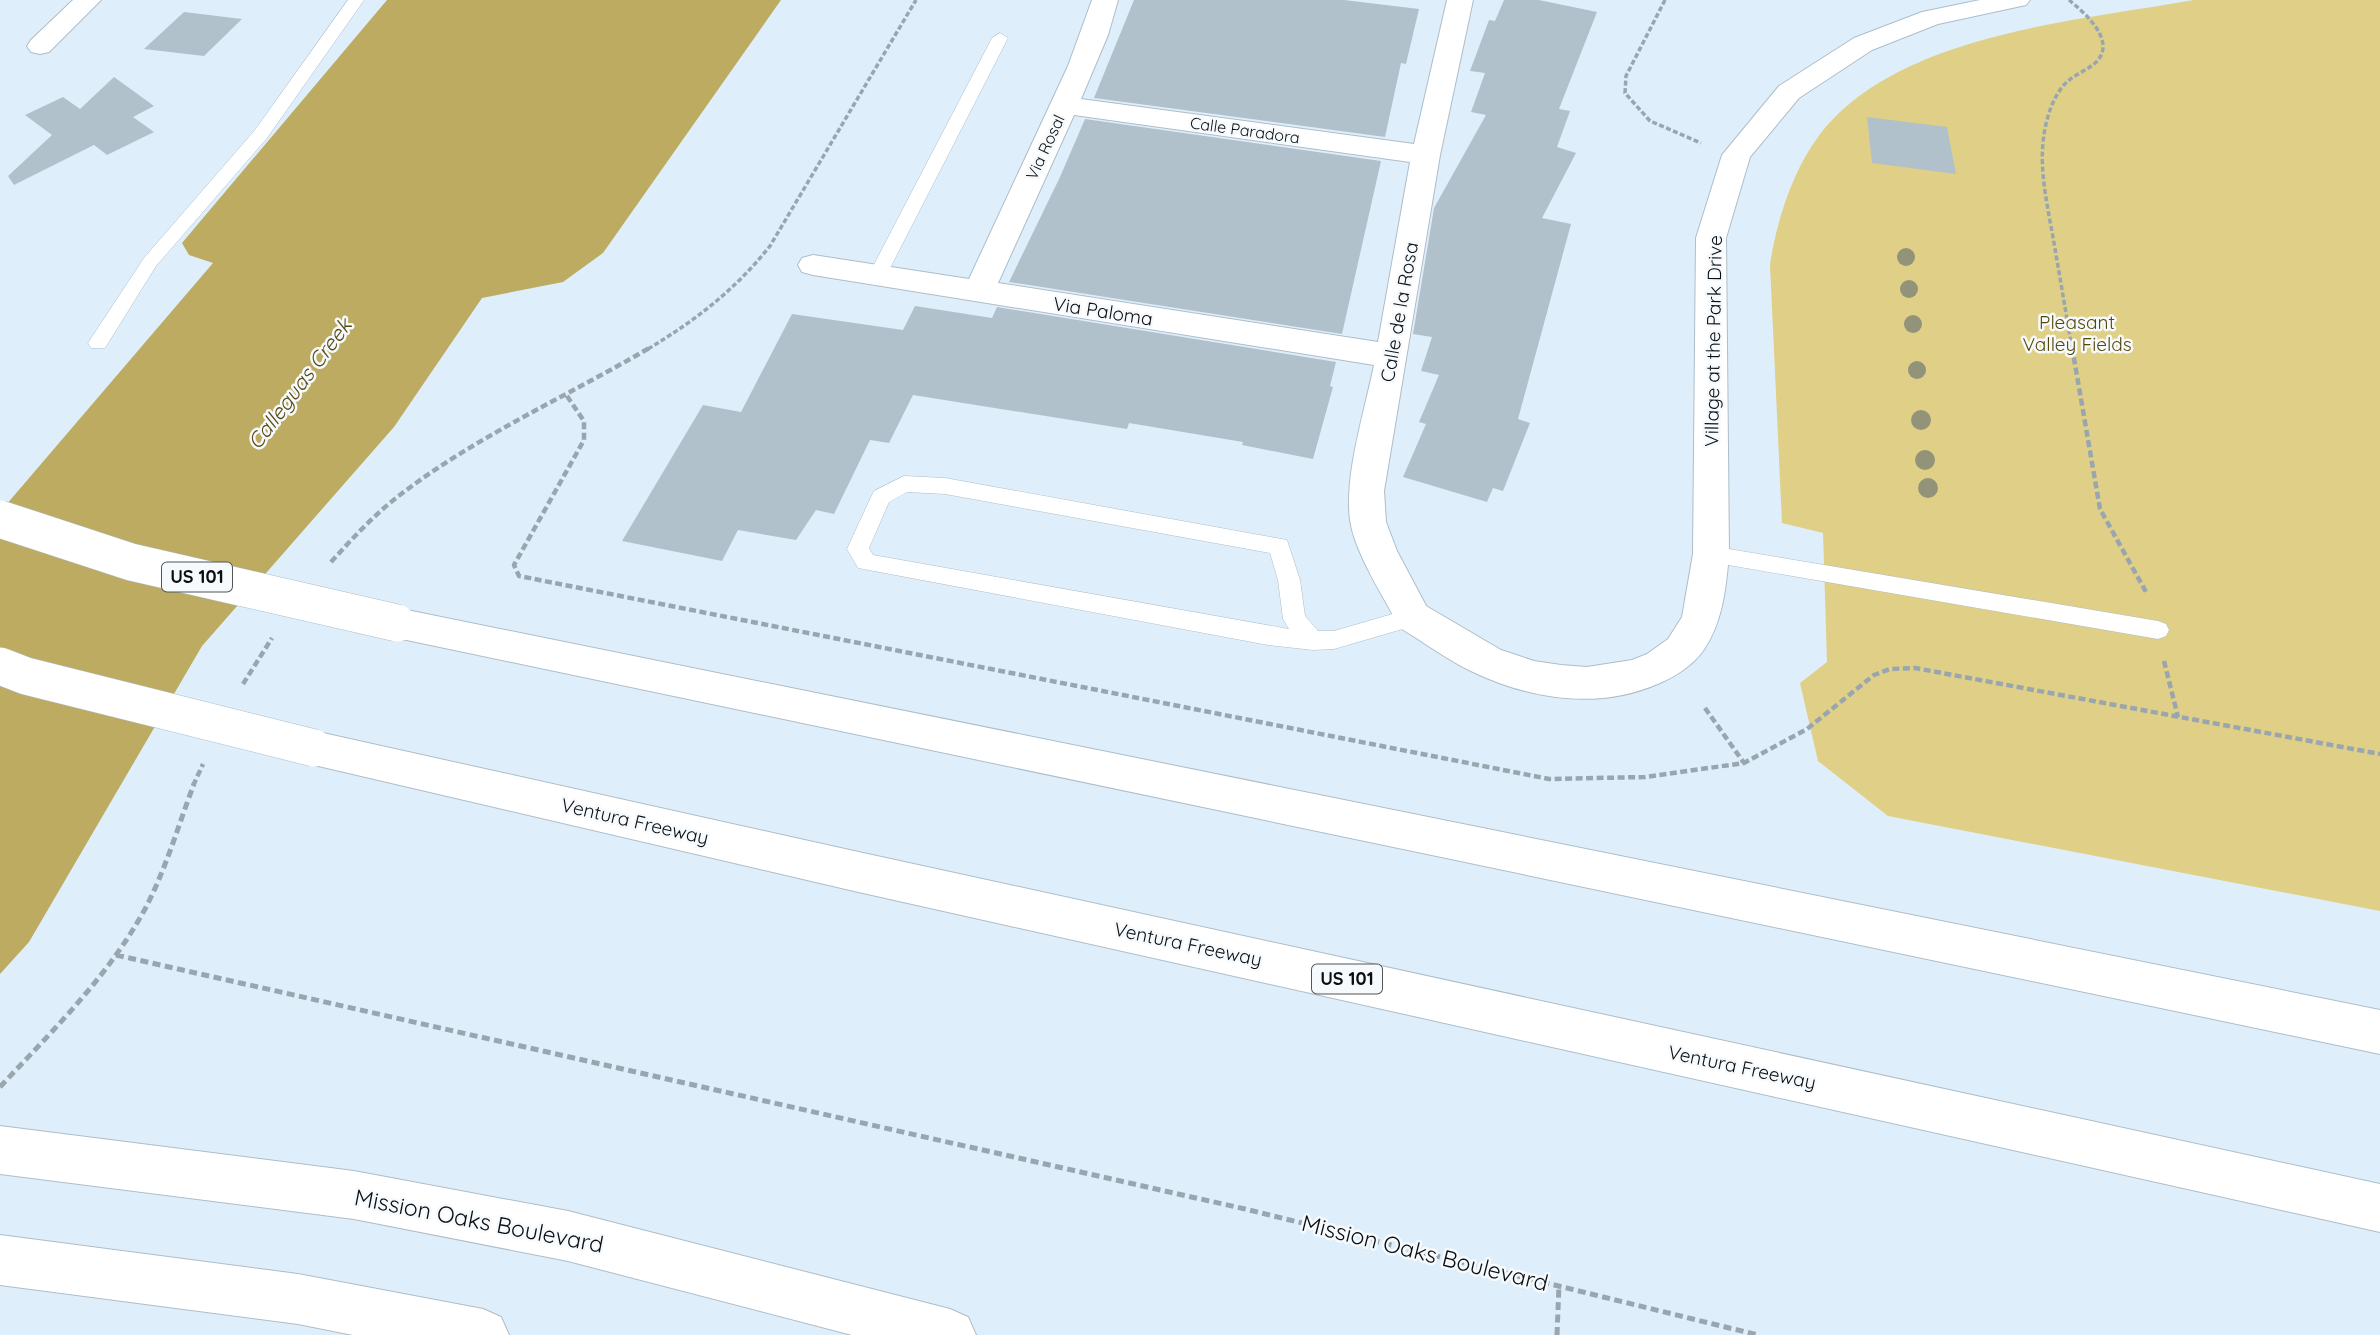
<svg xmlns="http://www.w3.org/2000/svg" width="2380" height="1335" font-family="Quicksand,sans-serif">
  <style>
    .green { fill: #e0cf86 }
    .water { fill: #bcab61 }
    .building { fill: #b1c1cc }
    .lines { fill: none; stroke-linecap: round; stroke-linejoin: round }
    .service-casing { stroke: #adbdc9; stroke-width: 1 }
    .minor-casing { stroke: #adbdc9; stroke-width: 2 }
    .tertiary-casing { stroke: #adbdc9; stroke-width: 2 }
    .secondary-casing { stroke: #adbdc9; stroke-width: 2 }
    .motorway-casing { stroke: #adbdc9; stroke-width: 2 }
    .path-far2 { stroke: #99a6af; stroke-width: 3.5; stroke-dasharray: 5 2.5; stroke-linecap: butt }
    .path-far1 { stroke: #99a6af; stroke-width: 4.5; stroke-dasharray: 7 3.5; stroke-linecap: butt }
    .path { stroke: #99a6af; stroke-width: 5; stroke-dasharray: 8 4.5; stroke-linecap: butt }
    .service { fill: #fff; fill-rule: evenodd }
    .minor { fill: #fff; fill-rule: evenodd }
    .tertiary { fill: #fff; fill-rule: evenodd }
    .secondary { fill: #fff; fill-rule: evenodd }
    .motorway { fill: #fff; fill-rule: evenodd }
    .motorway-bridge-casing { stroke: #adbdc9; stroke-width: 38; stroke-linecap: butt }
    .motorway-bridge { stroke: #fff; stroke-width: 37 }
    .tree { fill: #929378 }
    .labels { text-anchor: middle; stroke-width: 5; stroke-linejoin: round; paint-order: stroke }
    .far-street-label { font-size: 16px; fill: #090e12; stroke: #f7fafc }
    .shield { fill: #f7fafc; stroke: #505558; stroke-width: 2 }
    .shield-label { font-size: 18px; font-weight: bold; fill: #090e12 }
    .street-label { font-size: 19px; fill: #090e12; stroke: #f7fafc }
    .park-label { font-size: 19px; fill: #54470c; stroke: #f7fafc }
    .water-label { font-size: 21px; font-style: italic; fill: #574b11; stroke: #f7fafc }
    .near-street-label { font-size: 23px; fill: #090e12; stroke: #f7fafc }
  </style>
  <rect width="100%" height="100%" fill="#deeffb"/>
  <path class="green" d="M2194,0H2380V911L1888,816L1818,761L1800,683L1827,662L1823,533L1782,523L1770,265C1776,223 1792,172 1818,137C1894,34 2077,21 2194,0Z"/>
  <path class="water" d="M387,0H781L603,253L563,282L482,298L394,427L202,646L29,942L0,974V512L213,263L189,255L182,243Z"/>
  <path class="building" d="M1134,0H1344L1419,9L1406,64L1401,63L1385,137L1094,98Z
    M1504,0H1539L1597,12L1559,109L1570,111L1557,147L1576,153L1542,218L1571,224L1518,419L1530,423L1503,491L1493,488L1487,502L1403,477L1426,424L1419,422L1439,375L1421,371L1432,337L1413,334L1434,208L1486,115L1471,112L1485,73L1470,71L1489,20L1495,21Z
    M184,12L242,19L204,56L144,49Z
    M114,77L154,106L133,117L154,132L107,155L94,145L14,185L8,176L52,135L25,115L63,97L80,109Z
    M1867,117L1947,127L1956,174L1872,163Z
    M1085,119L1381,161L1342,334L1009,282L1060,177Z
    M915,306L992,318L997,307L1336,362L1330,386L1333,387L1313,459L1242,445L1243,442L1129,423L1127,429L913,395L889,443L870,440L834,514L816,510L796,540L738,530L722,561L622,541L703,405L741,412L792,314L903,330Z"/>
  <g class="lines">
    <defs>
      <path id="service" d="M348,0H364L267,138L156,266L105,348H91L88,343L144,258L255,130Z
        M1000,33L1008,38L886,276L883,280H871L868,276L992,38Z
        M904,476L945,478L1287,540L1300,580L1305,616L1318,631H1334L1413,608L1421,611L1424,617L1421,623L1413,626L1334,649L1313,650L1268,645L858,568L847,549L871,497L874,491ZM907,492L945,494L1270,553L1278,580L1283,619L1289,629L873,555L869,548L889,502Z
        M1711,546L2158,621L2166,624L2169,630L2166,636L2158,639L1711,562L1703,560L1700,554L1703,548Z"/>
      <path id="minor" d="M73,0H101L49,52L40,54L31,52L27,46L31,40Z
        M1092,0H1118L1108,35L1081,99L1414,144L1447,0H1473L1440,155L1384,491L1386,522L1397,551L1432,617L1426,628L1413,632L1400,628C1384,597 1355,554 1350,520C1344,475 1365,410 1374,365L813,275L802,272L798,265L802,258L813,255L969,279L1068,66ZM1074,115L1410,162L1378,342L998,283Z"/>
      <path id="tertiary" d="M1980,0H2030L2026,5L1938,24L1872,50L1799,98L1750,157L1726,238L1729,554C1726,588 1723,622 1703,651C1692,666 1676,676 1660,683C1600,710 1532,700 1473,672C1447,660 1424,642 1400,628L1394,617L1400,606L1413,602L1426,606L1501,650L1534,661L1561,665L1587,667L1632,660L1647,654L1668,639L1682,617L1693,554L1696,238L1722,155L1779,86L1854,38L1922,12Z"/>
      <path id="secondary" d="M0,1126L354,1171L568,1211L950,1309L968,1317L976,1335H852L568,1261L354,1219L0,1174Z
        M0,1235L298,1274L483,1309L501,1317L509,1335H353L298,1324L0,1285Z"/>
      <path id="motorway" d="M397,608L2380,1010V1054L397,638L384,634L378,623L384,612Z
        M314,731L854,851L2380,1184V1232L854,891L314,765L300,760L294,748L300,736Z"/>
    </defs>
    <use href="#service" class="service-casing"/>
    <use href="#minor" class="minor-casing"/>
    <use href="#tertiary" class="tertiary-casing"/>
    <use href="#secondary" class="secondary-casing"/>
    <use href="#motorway" class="motorway-casing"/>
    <path class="path-far2" d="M1665,0L1626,76L1625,93L1650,121L1701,143
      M2069,0C2086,14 2119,43 2094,64C2084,72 2071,76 2063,86C2055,96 2050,108 2047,120C2036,161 2047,202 2054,243C2060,278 2066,313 2072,349
      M648,349C696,320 735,290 770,246L916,0"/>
    <path class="path-far1" d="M2072,347L2100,509L2146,592
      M567,396L584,421V440L514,565L519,576L1549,779L1645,777L1744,763L1807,729L1874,675L1890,669L1915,668L2380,754
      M331,562C352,539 372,517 396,498C474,437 566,397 651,347
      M2164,661L2178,717
      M243,684L272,638
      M1705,708L1744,763
      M193,786L203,764"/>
    <path class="path" d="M116,955L1245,1209L1758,1335
      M0,1087C52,1031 108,977 145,909C166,869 178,826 194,784
      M1557,1335L1559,1285"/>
    <use href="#service" class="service"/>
    <use href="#minor" class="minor"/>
    <use href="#tertiary" class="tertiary"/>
    <use href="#secondary" class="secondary"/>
    <use href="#motorway" class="motorway"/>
    <defs>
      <path id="motorway-bridge" d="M0,519L131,562L397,623
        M0,666L26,676L314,748"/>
    </defs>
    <use href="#motorway-bridge" class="motorway-bridge-casing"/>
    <use href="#motorway-bridge" class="motorway-bridge"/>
  </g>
  <g class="tree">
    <circle cx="1906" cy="257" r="9"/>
    <circle cx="1909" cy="289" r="9"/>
    <circle cx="1913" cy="324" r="9"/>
    <circle cx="1917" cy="370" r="9"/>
    <circle cx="1921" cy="420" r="10"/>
    <circle cx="1925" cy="460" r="10"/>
    <circle cx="1928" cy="488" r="10"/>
  </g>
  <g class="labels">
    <g class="far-street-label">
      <text transform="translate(1245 130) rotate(8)" y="6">Calle Paradora</text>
      <text transform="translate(1045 147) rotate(-65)" y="6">Via Rosal</text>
    </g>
    <g class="shield">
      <rect x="162" y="562.5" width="70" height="29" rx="5"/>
      <rect x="1312" y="964.5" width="70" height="29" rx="5"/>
    </g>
    <g class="shield-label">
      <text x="197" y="583">US 101</text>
      <text x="1347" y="985">US 101</text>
    </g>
    <g class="street-label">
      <text transform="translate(1103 311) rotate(9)" y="7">Via Paloma</text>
      <text transform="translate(1399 312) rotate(-80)" y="7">Calle de la Rosa</text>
      <text transform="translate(1713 341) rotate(-89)" y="7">Village at the Park Drive</text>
      <text transform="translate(635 821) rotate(13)" y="7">Ventura Freeway</text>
      <text transform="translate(1188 944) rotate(12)" y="7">Ventura Freeway</text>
      <text transform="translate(1742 1067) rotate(12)" y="7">Ventura Freeway</text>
    </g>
    <g class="park-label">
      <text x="2077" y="329">Pleasant<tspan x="2077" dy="22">Valley Fields</tspan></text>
    </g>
    <g class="water-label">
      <text transform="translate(300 384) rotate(-53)" y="7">Calleguas Creek</text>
    </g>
    <g class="near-street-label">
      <text transform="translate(479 1221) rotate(11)" y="8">Mission Oaks Boulevard</text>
      <text transform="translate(1425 1253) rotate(14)" y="8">Mission Oaks Boulevard</text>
    </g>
  </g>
</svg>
